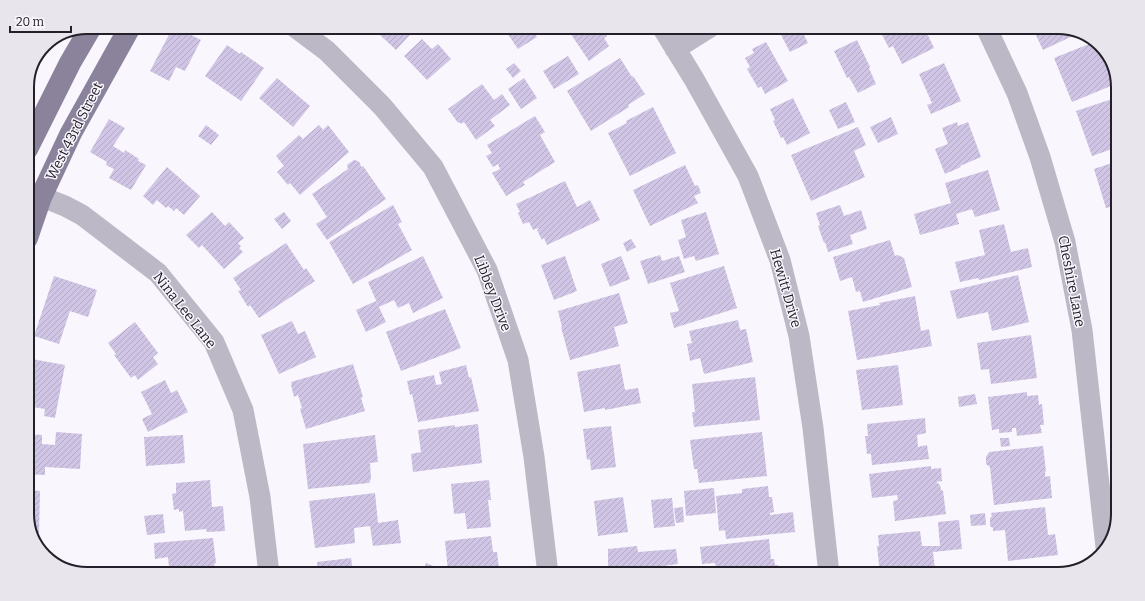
<svg xmlns="http://www.w3.org/2000/svg" width="1145" height="601" font-family="Bitter,serif">
  <style>
    .building { fill: url(#building-hatch) }
    .lines { fill: none; stroke-linecap: round; stroke-linejoin: round }
    .minor { stroke: #bdb8c6; stroke-width: 21 }
    .major { stroke: #8b839b; stroke-width: 22 }
    .labels { text-anchor: middle; stroke-width: 3; stroke-linejoin: round; paint-order: stroke }
    .street-label { font-size: 14px; fill: #24202b; stroke: #f9f6fd }
    .rim { fill: none; stroke: #24202b; stroke-width: 2 }
  </style>
  <defs>
    <pattern id="building-hatch" width="6" height="6" patternUnits="userSpaceOnUse"><rect width="6" height="6" fill="#d0c5e4"/><path d="M-1 1l2-2M0 6l6-6M5 7l2-2" fill="none" stroke="#b2a9c4"/></pattern>
  </defs>
  <rect width="100%" height="100%" fill="#f9f6fd"/>
  <path class="building" d="M173,27H176L201,40L185,71L176,67L169,81L150,71Z
    M375,27H417L396,50L379,34L381,32Z
    M515,27H530L537,37L518,49L507,33Z
    M566,27H601L607,36L604,38L609,46L589,61Z
    M788,27H800L808,43L790,52L779,31Z
    M888,27H924L934,48L902,64L893,46L889,48L880,31Z
    M1032,27H1058L1081,32L1043,50Z
    M422,39L432,49L438,44L451,59L427,80L404,56Z
    M857,40L870,67L869,68L876,84L858,93L849,77L847,78L834,51Z
    M766,42L788,81L765,94L761,86L758,88L747,69L750,67L745,58L754,53L752,49Z
    M1094,42L1108,54L1118,83L1072,102L1054,58Z
    M227,45L240,54L241,52L264,68L241,101L205,76Z
    M568,56L579,74L554,89L543,71Z
    M620,58L632,77L633,76L645,94L628,105L629,107L591,131L567,91Z
    M514,63L521,71L513,78L506,69Z
    M944,63L961,101L931,114L927,105L932,103L919,74Z
    M277,78L310,106L293,127L259,98Z
    M524,78L537,98L521,109L508,89Z
    M482,84L494,100L502,94L510,105L490,120L495,126L476,140L464,122L461,124L459,122L458,123L448,109Z
    M1118,97V147L1092,156L1076,111Z
    M793,98L810,133L787,145L783,137L781,138L773,121L775,120L770,109Z
    M846,102L855,122L838,129L829,110Z
    M653,107L676,153L630,176L608,133L627,123L626,121Z
    M535,116L545,132L540,135L555,162L523,182L525,185L506,196L492,173L500,169L498,164L493,167L486,156L492,153L487,145Z
    M891,117L898,134L878,143L870,127Z
    M109,119L125,128L113,146L124,153L125,150L139,159L138,161L146,165L131,190L109,178L114,169L106,165L107,162L90,152Z
    M957,122L958,126L968,122L981,157L960,166L961,167L945,174L935,149L948,144L942,128Z
    M206,125L219,135L211,145L198,136Z
    M319,125L323,130L328,125L349,152L300,195L290,183L288,185L277,172L284,166L276,156L299,135L303,139Z
    M858,127L866,145L854,151L865,177L811,201L791,155Z
    M354,160L358,161L360,163L361,167L363,166L386,199L327,240L316,224L327,217L312,194L348,169L347,165Z
    M1118,161V205L1106,208L1094,169Z
    M685,165L695,186L698,185L701,193L694,196L698,203L650,226L633,190Z
    M167,167L200,196L184,215L176,208L174,211L168,206L166,208L157,200L153,205L143,196Z
    M988,170L1000,210L975,217L972,209L956,214L959,224L920,235L914,214L951,203L945,183Z
    M565,181L577,207L590,200L600,220L547,245L544,238L542,240L537,230L539,229L538,228L533,230L529,222L523,224L518,213L520,212L516,204Z
    M393,205L402,222L398,224L412,250L353,284L329,242Z
    M840,205L844,216L861,210L867,229L850,235L853,244L828,252L825,242L824,243L818,226L820,225L816,213Z
    M212,212L225,226L229,222L244,238L238,243L241,246L239,248L243,252L224,269L202,245L199,248L186,235Z
    M284,212L291,221L282,229L274,219Z
    M706,212L719,254L696,261L694,256L684,259L678,240L686,237L681,220Z
    M1118,223V249H1117L1111,225Z
    M1004,224L1011,252L1028,248L1032,267L979,280L978,278L960,282L955,262L985,255L979,230Z
    M631,239L636,247L627,252L623,243Z
    M890,240L895,256L898,255L904,258L912,287L863,302L860,291L856,292L852,277L840,281L833,257Z
    M286,243L304,270L306,268L315,281L259,318L250,305L248,307L238,291L241,290L233,278Z
    M660,255L662,261L679,256L685,272L648,284L640,261Z
    M423,256L443,298L413,313L409,303L398,308L394,300L379,307L368,282Z
    M565,256L577,291L554,300L541,265Z
    M621,256L630,279L610,287L601,264Z
    M724,266L737,308L674,328L670,313L679,311L670,283Z
    M1018,275L1029,322L992,331L988,312L957,319L950,291Z
    M54,276L97,290L88,317L70,311L59,344L34,336Z
    M619,293L628,323L614,327L619,346L570,360L561,327H562L558,311Z
    M915,296L921,331L929,329L932,346L857,360L848,311L880,305L879,303Z
    M376,301L386,322L366,332L356,310Z
    M445,309L461,348L401,371L386,332Z
    M738,320L740,330L746,329L753,362L704,374L700,358L690,361L687,344L692,343L689,331Z
    M292,321L298,334L305,331L316,357L279,374L261,335Z
    M135,322L158,353L153,357L158,364L138,380L135,375L131,378L114,355L116,354L108,343Z
    M1031,335L1037,378L991,384L989,369L981,370L977,343Z
    M32,359L65,365L55,418L44,416L45,409L27,406V386Z
    M353,364L363,397L361,398L365,411L306,429L300,409L302,408L298,395L294,397L291,385L292,384L291,382Z
    M620,364L625,390L638,388L641,403L605,410V408L584,412L577,372Z
    M466,365L469,378L471,377L479,411L418,422L412,394L410,395L407,381L434,375L436,385L442,384L439,372Z
    M898,365L903,405L862,410L856,370Z
    M755,377L760,420L694,427L692,412H695L692,384Z
    M165,380L171,393L177,390L188,412L148,432L142,419L152,414L141,392Z
    M1027,392V396L1038,395L1039,405L1042,404L1044,425H1040L1042,433L1017,436L1016,428H1012V432L999,433V429L992,430L988,397Z
    M975,394L977,404L959,407L958,397Z
    M925,418L926,433L917,435L918,447L927,445L929,459L872,465L871,454H867L865,436H868L867,424Z
    M478,424L482,463L413,472L411,454L421,452L418,430L455,425V427Z
    M611,426L616,467L591,470L590,459L587,460L583,429Z
    M56,432L82,434L80,469L45,467V475L27,474V434L42,435V444L55,445Z
    M762,432L767,476L699,483L697,469H694L690,440Z
    M183,435L185,463L146,466L144,437Z
    M375,435L378,462L370,463L371,479L369,483L308,489L303,444Z
    M1000,438H1009L1010,446L1001,447Z
    M1043,446L1046,471L1045,472V477L1050,476L1052,498L994,505L990,467L986,464V457L989,452Z
    M931,466V469L941,468L942,481L936,482L940,485L941,490L943,491L946,514L895,521L893,501L898,500L897,495L872,498L869,474Z
    M210,480L212,507L223,506L225,531L207,532L206,529L185,531L183,511L179,512V509L174,510L172,494L176,493V483Z
    M489,480L491,500H488L491,527L467,529L465,513L454,514L451,484Z
    M768,486L769,497H772L774,512L770,513V515L793,512L795,532L726,539L725,530L719,531L716,496L742,493V489Z
    M714,488L716,513L686,516L684,491Z
    M27,490L40,491L39,534H32L27,518Z
    M375,493L378,523L398,520L401,543L373,546L370,526L354,528L355,543L315,548L309,501Z
    M623,497L628,532L598,536L594,501Z
    M672,498L675,526L654,528L651,500Z
    M683,507L684,522L676,523L674,508Z
    M1045,507L1048,535L1055,534L1058,555L1008,561L1005,530L993,531V528L990,526V518L992,516L991,513Z
    M985,513L986,525L971,526L970,515Z
    M163,514L165,533L147,535L144,516Z
    M959,520L962,549L933,552L935,570L897,574H880L877,546H879L878,535L920,531L922,546H940L938,522Z
    M491,536L493,552H497L499,568L494,569L495,574H422L426,563L448,572L445,541Z
    M213,538L216,563L214,564L215,574H168L167,568L169,567L168,557L155,559L154,543Z
    M769,539L771,559H774L775,565H778L779,574H717L715,563L702,564L700,547Z
    M637,546L638,552L676,549L678,564L663,566L664,574H600V571L603,570V568L612,567V566L608,567V549Z
    M351,558L353,571L366,570L367,574H318L317,562Z
    M1059,567L1060,574H1032V569Z"/>
  <g class="lines">
    <path class="minor" d="M295,27L327,51L382,106L433,167L487,270L518,360L534,457L548,574
      M662,27L694,79L748,176L780,260L799,336L813,428L829,574
      M986,27L1017,93L1040,157L1065,242L1082,330L1106,547
      M675,49L710,27
      M27,191L65,206L82,215L158,273L214,342L243,410L260,497L269,574"/>
    <path class="major" d="M27,149L70,63L91,27
      M27,238L41,197L71,133L130,27"/>
  </g>
  <g class="labels">
    <g class="street-label">
      <text transform="translate(74 131) rotate(-63)" y="5">West 43rd Street</text>
      <text transform="translate(1072 281) rotate(79)" y="5">Cheshire Lane</text>
      <text transform="translate(786 288) rotate(74)" y="5">Hewitt Drive</text>
      <text transform="translate(493 293) rotate(69)" y="5">Libbey Drive</text>
      <text transform="translate(185 310) rotate(52)" y="5">Nina Lee Lane</text>
    </g>
  </g>
  <path d="M0 0H1145V601H0ZM87 34H1058A53 53 0 0 1 1111 87V514A53 53 0 0 1 1058 567H87A53 53 0 0 1 34 514V87A53 53 0 0 1 87 34Z" fill="#e8e5ec" fill-rule="evenodd"/>
  <path class="rim" d="M87 34H1058A53 53 0 0 1 1111 87V514A53 53 0 0 1 1058 567H87A53 53 0 0 1 34 514V87A53 53 0 0 1 87 34Z"/>
  <path d="M10 26v6h61v-6" fill="none" stroke="#24202b" stroke-width="2"/>
  <text x="16" y="26" font-size="12" fill="#24202b" stroke="#f9f6fd" stroke-width="3" paint-order="stroke">20 m</text>
</svg>
